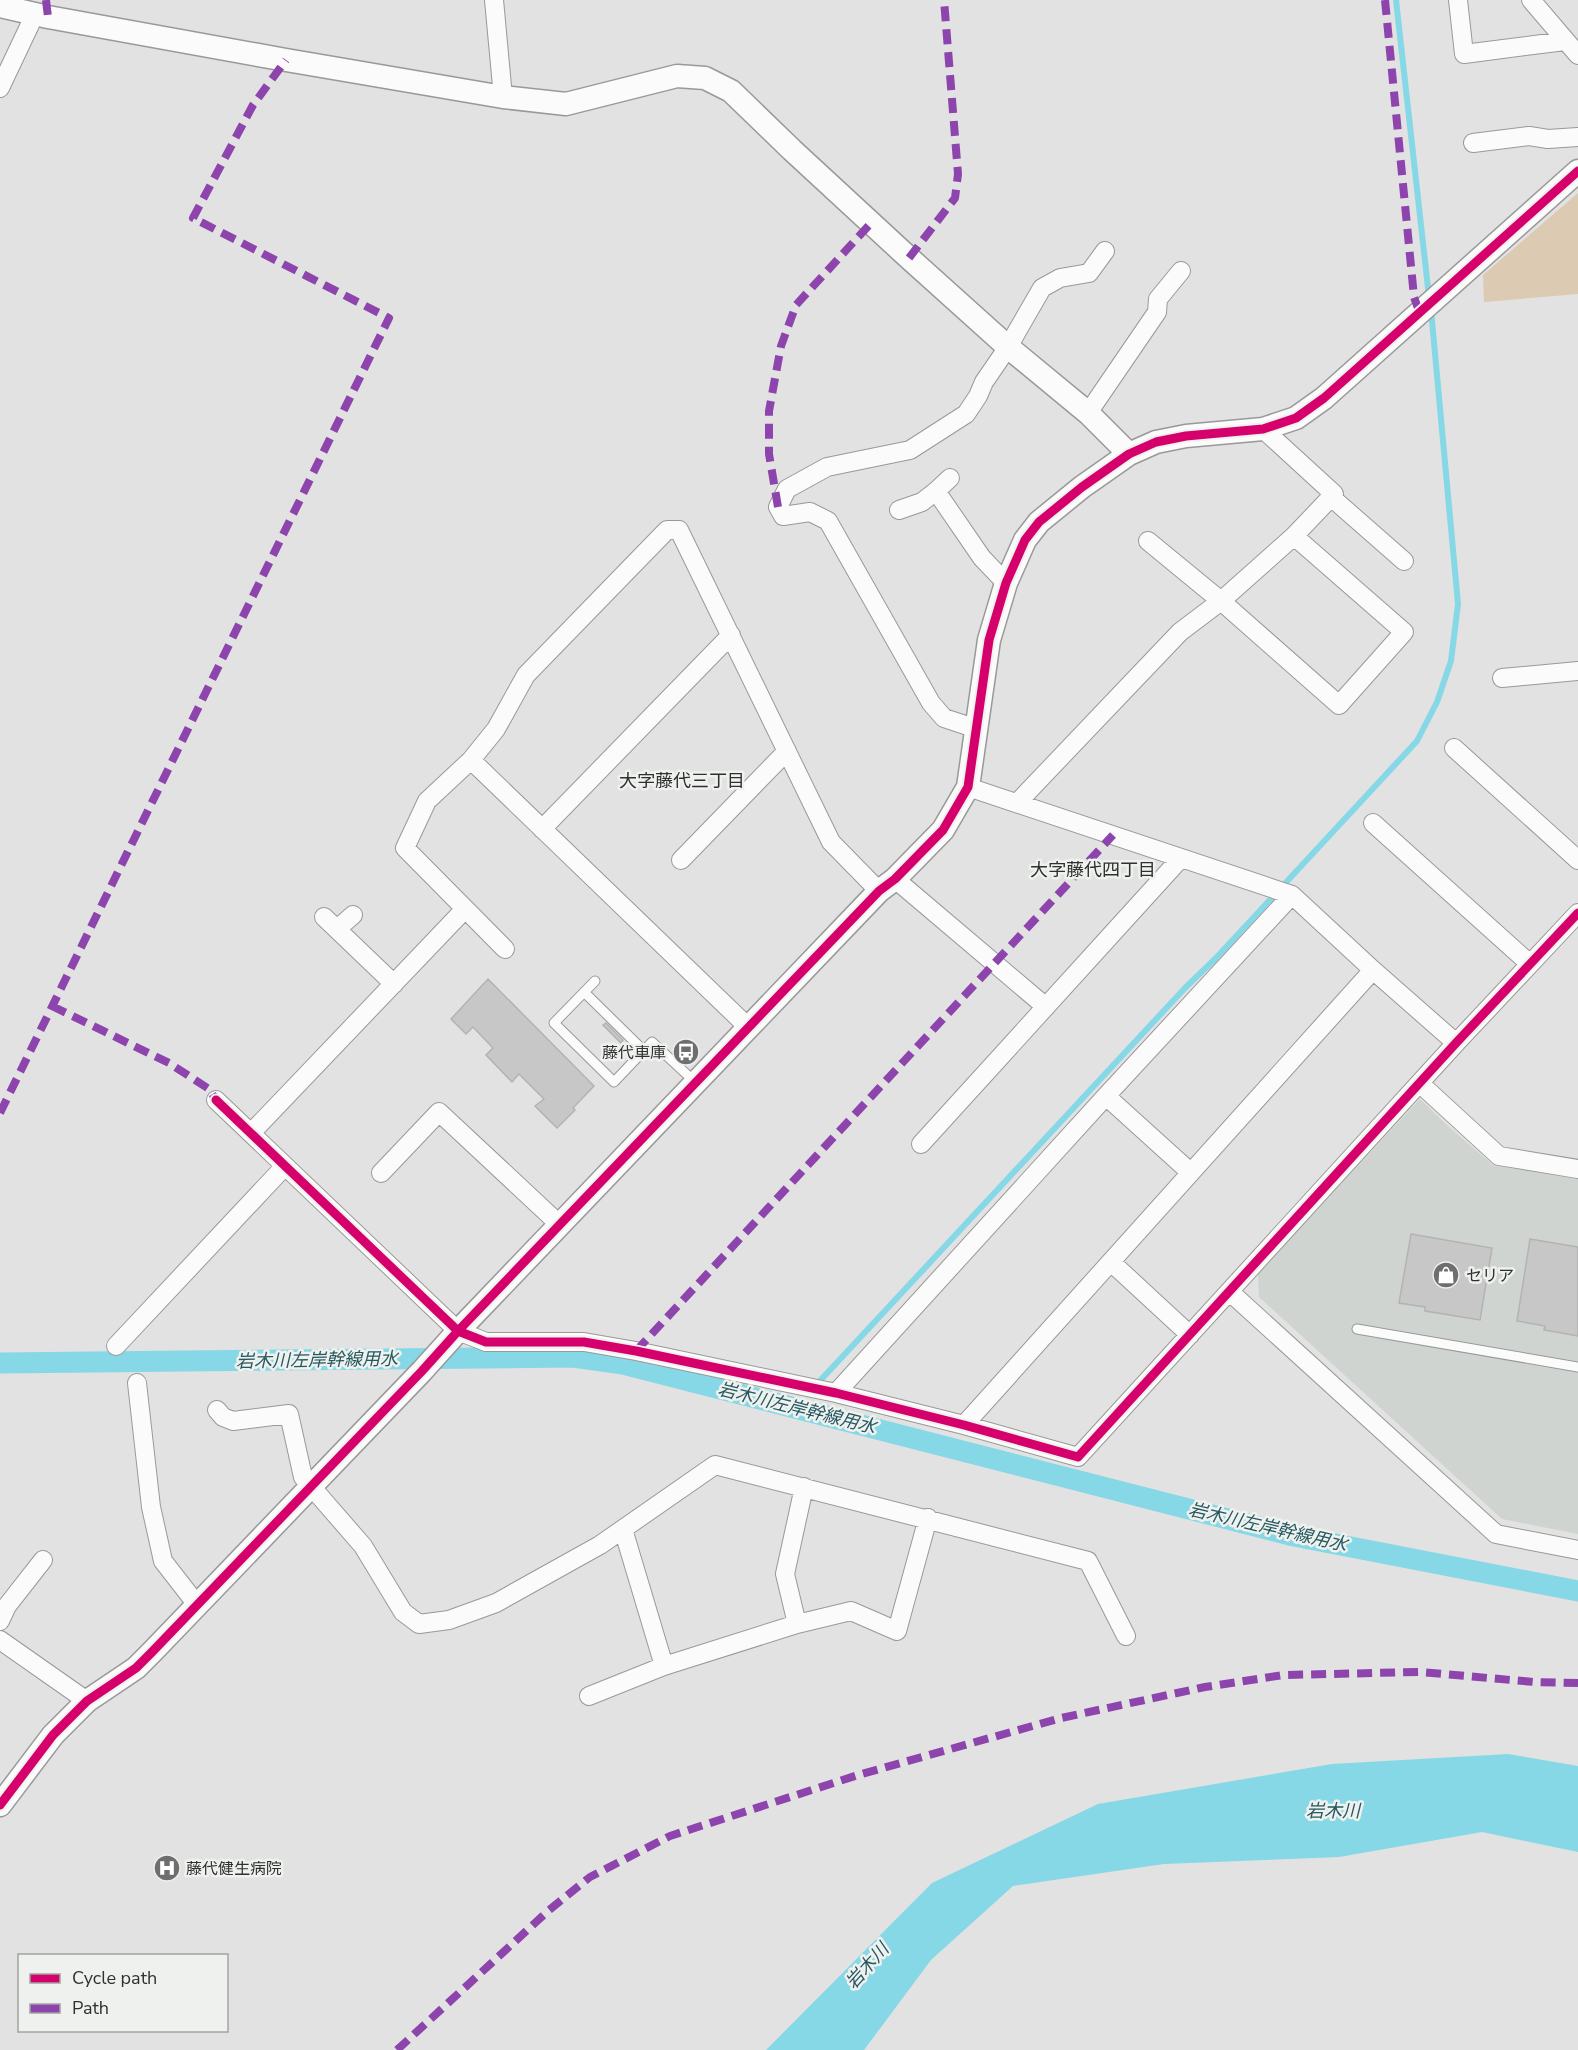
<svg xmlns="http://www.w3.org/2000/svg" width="1578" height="2050" font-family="'Nunito Sans','Noto Sans JP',sans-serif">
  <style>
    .built { fill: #d0d4d0 }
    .green { fill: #dccab2 }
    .water { fill: #86d8e7 }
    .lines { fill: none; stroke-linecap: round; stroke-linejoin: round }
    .stream { stroke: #86d8e7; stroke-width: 6 }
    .canal { stroke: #86d8e7; stroke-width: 21 }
    .building { fill: #c6c7c6; stroke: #b2b3b2; stroke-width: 1.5 }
    .service-casing { stroke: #989998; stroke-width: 11 }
    .minor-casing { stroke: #989998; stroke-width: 20 }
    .tertiary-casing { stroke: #989998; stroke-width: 25 }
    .service { stroke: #fafbfa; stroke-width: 9 }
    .minor { stroke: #fafbfa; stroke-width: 18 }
    .tertiary { stroke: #fafbfa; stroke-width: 22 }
    .quiet { stroke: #8e44ad; stroke-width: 8; stroke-dasharray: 15 8; stroke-linecap: butt }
    .cycleway-casing { stroke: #eef1ed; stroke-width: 13 }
    .cycleway { stroke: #d6006c; stroke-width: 9 }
    .labels { text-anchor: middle; stroke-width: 5; stroke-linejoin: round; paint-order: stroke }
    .poi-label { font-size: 16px; fill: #2f302f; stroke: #eef1ed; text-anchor: start }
    .neighbourhood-label { font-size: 18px; fill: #2f302f; stroke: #eef1ed }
    .water-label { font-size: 18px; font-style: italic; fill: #265861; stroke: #eef1ed }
  </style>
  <rect width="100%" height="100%" fill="#e1e2e1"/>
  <path class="built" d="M1420,1099L1449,1127L1493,1165L1578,1179V1534L1502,1519L1259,1297L1258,1273Z"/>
  <path class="green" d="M1578,193V294L1484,302L1483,275Z"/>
  <path class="water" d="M1508,1754L1578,1766V1852L1482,1832L1339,1857L1164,1864L1013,1886L931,1960L864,2050H766L932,1883L1098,1804L1332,1764Z"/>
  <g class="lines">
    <path class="stream" d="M1396,0L1429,297
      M817,1384L1185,988L1216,958L1417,741L1437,702L1451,661L1458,604L1431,310"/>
    <path class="canal" d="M0,1363L573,1357L623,1364L1294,1536L1578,1591"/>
  </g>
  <path class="building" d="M488,979L594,1086L573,1108L575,1110L557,1128L535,1106L544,1099L519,1074L512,1082L486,1055L493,1048L473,1027L466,1034L451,1019Z
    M606,1023L623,1040L621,1043L603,1025Z
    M1411,1234L1492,1248L1480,1320L1425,1311V1307L1399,1303Z
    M1530,1239L1578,1247V1336L1544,1330L1545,1326L1517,1321Z"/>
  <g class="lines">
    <defs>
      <path id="service" d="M595,981L554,1023L614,1082L652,1042L696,1083
        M584,992L644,1051
        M1357,1329L1578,1367"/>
      <path id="minor" d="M494,0L503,97
        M1458,0L1464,54L1565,41
        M1531,0L1578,55
        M0,88L35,14
        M1473,143L1529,136L1548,139L1578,137
        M1088,413L1157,312L1158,299L1181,271
        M950,478L936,491L982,558L1006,583
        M1331,497L1404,561
        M899,510L922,502L936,491
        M1148,541L1221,601L1339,705L1404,632L1294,536
        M1502,678L1578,671
        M977,729L944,718L931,703L828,521L810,512L783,516L778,507L787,489L827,467L910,450L966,414L978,396L984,382L1008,347L1042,288L1060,278L1089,273L1105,251
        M1454,748L1578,860
        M471,760L749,1028
        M968,787L1292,895L1373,970L1456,1043
        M1017,803L1180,632L1221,601L1294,536L1334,494L1263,429
        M1373,823L1530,964
        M542,829L731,635
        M681,860L787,751
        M895,879L1046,1007
        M324,917L394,984
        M337,929L353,915
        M505,949L405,848L427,801L471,760L496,729L526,675L667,530H679L831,842L879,891
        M1427,1090L1499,1156L1578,1169
        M1106,1096L1190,1172
        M216,1100L458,1331L486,1342H584L636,1351L836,1393L964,1425L1078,1457L1456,1043L1578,913
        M251,1133L465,909
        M921,1144L1181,858
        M381,1173L439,1112L560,1225
        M1111,1262L1190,1335
        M1230,1292L1496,1534L1578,1550
        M116,1346L285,1166
        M137,1383L151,1507L163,1561L198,1606
        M836,1393L1106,1096L1292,895
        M217,1410L223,1417L233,1421L289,1414L303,1477L363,1546L403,1612L419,1624L449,1620L496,1603L600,1545L715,1465L1088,1561L1126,1636
        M964,1425L1373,970
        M623,1529L664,1666
        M0,1621L7,1606L43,1560
        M797,1624L785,1574L804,1487
        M0,1640L87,1701
        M589,1696L664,1666L797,1624L851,1611L897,1631L928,1518"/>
      <path id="tertiary" d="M0,6L48,17L286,60L503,97L566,104L677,76L705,78L731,91L792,150L909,258L1008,347L1088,413L1129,454
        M0,1805L53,1735L87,1701L136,1668L152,1652L422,1371L458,1331L879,891L895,879L943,830L968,787L989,640L1006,583L1025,540L1039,522L1082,487L1129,454L1156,442L1186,436L1263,429L1296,418L1324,398L1578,171"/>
    </defs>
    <use href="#service" class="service-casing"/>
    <use href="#minor" class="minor-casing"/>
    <use href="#tertiary" class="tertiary-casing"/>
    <use href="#service" class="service"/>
    <use href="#minor" class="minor"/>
    <use href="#tertiary" class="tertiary"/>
    <path class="quiet" d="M46,0L48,17
      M1385,0L1414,297L1419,311
      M909,258L955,198L958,174L944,0
      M778,507L769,454V411L781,346L796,305L871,223
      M52,1006L169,1063L209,1089L216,1100
      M0,1113L389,318L193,218L253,105L286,60
      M636,1351L1113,835
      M397,2050L548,1911L590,1877L670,1836L858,1775L1061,1718L1205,1687L1283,1675L1420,1672L1534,1682L1578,1683"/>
    <defs>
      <path id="cycleway" d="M216,1100L458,1331L486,1342H584L636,1351L836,1393L964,1425L1078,1457L1456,1043L1578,913
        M0,1805L53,1735L87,1701L136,1668L152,1652L422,1371L458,1331L879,891L895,879L943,830L968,787L989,640L1006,583L1025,540L1039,522L1082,487L1129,454L1156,442L1186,436L1263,429L1296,418L1324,398L1578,171"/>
    </defs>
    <use href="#cycleway" class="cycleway-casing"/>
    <use href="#cycleway" class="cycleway"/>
  </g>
  <defs>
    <symbol id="bus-disc" viewBox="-11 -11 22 22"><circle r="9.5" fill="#6d6e6d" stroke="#eef1ed"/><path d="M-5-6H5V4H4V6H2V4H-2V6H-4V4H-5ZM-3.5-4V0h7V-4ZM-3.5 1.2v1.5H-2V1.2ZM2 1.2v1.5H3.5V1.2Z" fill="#fff"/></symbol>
    <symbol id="shop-disc" viewBox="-11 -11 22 22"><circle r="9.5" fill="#6d6e6d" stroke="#eef1ed"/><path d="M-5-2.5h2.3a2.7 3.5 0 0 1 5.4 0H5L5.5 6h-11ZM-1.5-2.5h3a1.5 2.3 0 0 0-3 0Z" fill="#fff"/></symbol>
    <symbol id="hospital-disc" viewBox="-11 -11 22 22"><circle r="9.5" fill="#6d6e6d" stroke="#eef1ed"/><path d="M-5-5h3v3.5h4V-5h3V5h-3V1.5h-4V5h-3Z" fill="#fff"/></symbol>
  </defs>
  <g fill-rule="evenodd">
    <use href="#bus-disc" x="671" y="1037" width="30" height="30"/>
    <use href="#shop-disc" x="1431" y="1260" width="30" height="30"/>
    <use href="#hospital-disc" x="152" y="1853" width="30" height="30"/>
  </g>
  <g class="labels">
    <g class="poi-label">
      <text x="666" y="1058" text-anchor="end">藤代車庫</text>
      <text x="1466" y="1281">セリア</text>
      <text x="186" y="1874">藤代健生病院</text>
    </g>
    <g class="neighbourhood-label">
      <text x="682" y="787">大字藤代三丁目</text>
      <text x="1093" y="876">大字藤代四丁目</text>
    </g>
    <g class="water-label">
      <text transform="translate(317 1360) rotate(-1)" y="6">岩木川左岸幹線用水</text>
      <text transform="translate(797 1408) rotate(14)" y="6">岩木川左岸幹線用水</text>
      <text transform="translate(1268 1527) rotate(13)" y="6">岩木川左岸幹線用水</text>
      <text x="1333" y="1817">岩木川</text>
      <text transform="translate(867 1966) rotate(-48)" y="6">岩木川</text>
    </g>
  </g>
  <rect x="18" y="1954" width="210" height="78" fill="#eef1ed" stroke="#a2a4a1" stroke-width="1.5"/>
  <rect x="30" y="1974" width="30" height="9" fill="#d6006c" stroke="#a2a4a1" stroke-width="1.5"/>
  <text x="72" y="1984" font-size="18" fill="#2f302f">Cycle path</text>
  <rect x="30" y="2004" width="30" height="9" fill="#8e44ad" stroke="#a2a4a1" stroke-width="1.5"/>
  <text x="72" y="2014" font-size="18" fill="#2f302f">Path</text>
</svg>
